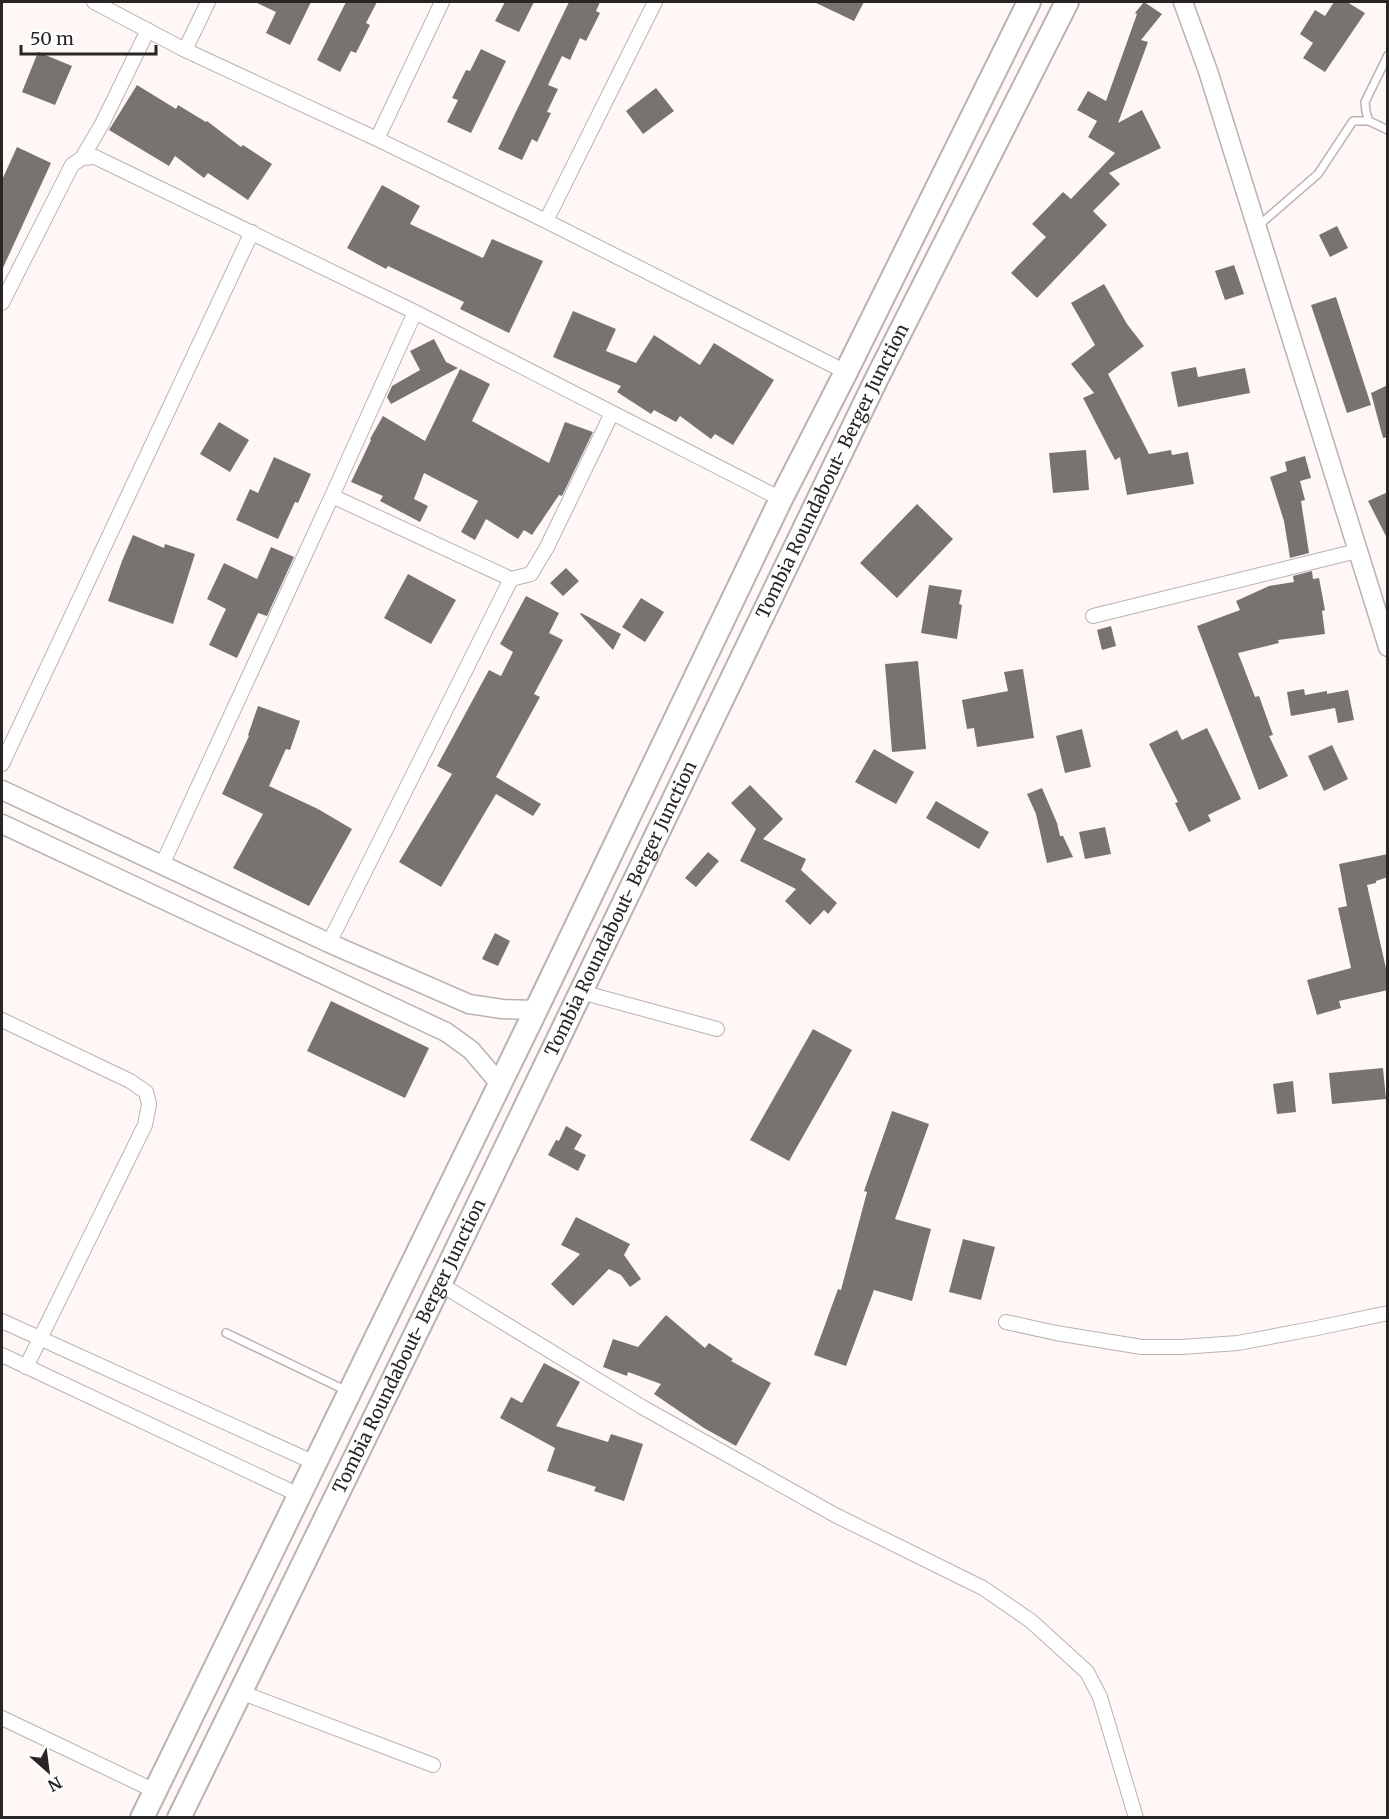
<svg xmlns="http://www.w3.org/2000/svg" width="1389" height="1819" font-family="Merriweather,serif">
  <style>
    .building { fill: #787371 }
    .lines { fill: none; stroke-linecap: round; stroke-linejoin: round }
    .service-casing { stroke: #b9b2b1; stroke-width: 10 }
    .minor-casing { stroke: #b9b2b1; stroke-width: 16 }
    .tertiary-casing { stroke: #b9b2b1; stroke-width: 21 }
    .primary-casing { stroke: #b9b2b1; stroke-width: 26 }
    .service { stroke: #fff; stroke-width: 7 }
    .minor { stroke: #fff; stroke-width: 14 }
    .tertiary { stroke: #fff; stroke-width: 18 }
    .primary { stroke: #fff; stroke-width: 22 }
    .labels { text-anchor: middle; stroke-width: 5; stroke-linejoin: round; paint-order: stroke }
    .street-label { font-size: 18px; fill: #282525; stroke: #fff }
  </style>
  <rect width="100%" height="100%" fill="#fef7f6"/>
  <path class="building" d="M255,2H311L290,45L266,33L276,12Z
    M346,2H377L366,23L370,25L356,53L351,51L340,72L317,60Z
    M505,2H534L519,32L495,21Z
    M569,2H600L596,11L600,13L586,41L580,38L570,60L562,56L548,85L558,89L547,112L551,113L537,142L532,139L522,160L498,149Z
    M814,2H864L854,21Z
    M1144,2L1162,14L1141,40L1148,42L1118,123L1142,110L1161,148L1109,173L1120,184L1093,211L1107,225L1037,298L1011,273L1046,237L1032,224L1063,192L1071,199L1115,153L1088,137L1097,121L1077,110L1088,91L1106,101L1137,14L1135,13Z
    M1334,2H1347L1365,13L1325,72L1303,58L1313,43L1300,34L1315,10L1325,16Z
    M481,49L506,61L471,133L447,122L458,100L452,98L466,70L470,71Z
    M38,52L72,66L55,105L22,92Z
    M137,85L176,109L178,105L206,122L207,121L241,147L243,145L272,164L248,200L208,173L204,178L175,156L169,166L109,130Z
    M656,88L674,111L643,134L626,111Z
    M17,147L51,163L2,270V180Z
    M382,185L420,206L410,224L483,258L492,239L543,261L509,333L460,309L464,302L388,266L386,269L347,248Z
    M1337,226L1348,248L1330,257L1319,235Z
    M1234,265L1244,294L1225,300L1215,271Z
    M1104,284L1127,324L1144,346L1108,374L1149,454L1171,450L1172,455L1188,452L1194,484L1127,495L1120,457L1115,460L1083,398L1094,393L1071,364L1095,345L1071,303Z
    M1336,297L1371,405L1347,413L1311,305Z
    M573,311L616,329L606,351L636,363L654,335L700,365L714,343L774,380L733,445L715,434L711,439L680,416L676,422L654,410L651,414L617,392L621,386L553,357Z
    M434,339L446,362L458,368L391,404L387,397L392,386L420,370L410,351Z
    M1196,367L1198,377L1245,368L1250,393L1178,407L1171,372Z
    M460,369L490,384L472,421L549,463L565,422L593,432L562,496L559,495L532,535L524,530L518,539L486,519L475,540L461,532L478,501L424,473L414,499L428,506L420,522L380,501L383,496L351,482L371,440L370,439L383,416L425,441Z
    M1388,385V437L1383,438L1371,393Z
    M219,422L249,440L230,472L200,454Z
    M1086,450L1089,490L1053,493L1049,453Z
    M1305,456L1311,478L1300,481L1305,500L1301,501L1309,553L1290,558L1284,521L1270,477L1287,471L1285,462Z
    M274,457L311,474L298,503L295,502L278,539L236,520L250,489L258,493Z
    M1388,492V540L1368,501Z
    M917,504L953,539L897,598L860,563Z
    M133,535L164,548L165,544L195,554L173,624L108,601L122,561Z
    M271,547L294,557L267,616L258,613L237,658L209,645L226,609L207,599L224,563L257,579Z
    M566,568L579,581L563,596L550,583Z
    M1312,571L1313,579L1319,578L1325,610L1322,611L1325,634L1278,640L1279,643L1238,653L1255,697L1259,696L1273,735L1269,736L1288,776L1259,790L1197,626L1240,610L1236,601L1269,586L1294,582L1293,576Z
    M408,574L456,600L431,644L384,618Z
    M929,585L962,590L959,604L962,605L957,639L921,633Z
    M526,596L559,613L549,633L563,640L534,694L540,697L496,777L541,804L533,816L496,794L441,887L399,862L452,774L437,766L489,670L501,676L513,652L500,644Z
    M641,598L664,612L645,642L622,627Z
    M581,613L621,634L613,650L580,614Z
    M1111,626L1116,646L1102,650L1097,630Z
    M918,661L926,749L892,752L885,664Z
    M1023,669L1034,738L977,747L974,728L967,729L962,700L1008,691L1004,672Z
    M1304,689L1305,695L1327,691V694L1348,690L1354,720L1338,723L1335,708L1291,716L1287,692Z
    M258,706L300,721L290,750L286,749L269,786L318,809L352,829L309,906L233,868L263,814L222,794L249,736L248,735Z
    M1207,728L1241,799L1208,815L1211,821L1189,832L1175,803L1178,802L1149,744L1177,730L1182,740Z
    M1082,729L1091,767L1065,773L1056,736Z
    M1332,745L1348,779L1324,791L1308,756Z
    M874,749L914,772L896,804L855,782Z
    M750,785L783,819L763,839L806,859L801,870L837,903L828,914L824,910L810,925L785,901L796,889L740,861L756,829L731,803Z
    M1042,788L1057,823L1060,836H1063L1073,857L1047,863L1036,814L1027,794Z
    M936,801L989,832L979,849L926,818Z
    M1105,827L1111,854L1085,859L1079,832Z
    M708,852L719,861L696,887L685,878Z
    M1388,854V877L1376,881V883L1367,885L1388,977V990L1339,1001L1341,1008L1317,1015L1307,980L1351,968L1338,908L1347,906L1339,864Z
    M495,933L510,941L498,966L482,959Z
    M331,1001L429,1048L405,1098L307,1051Z
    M813,1029L852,1050L789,1161L750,1140Z
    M1383,1068L1386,1099L1332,1104L1329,1073Z
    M1293,1081L1296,1112L1277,1114L1273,1084Z
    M892,1111L929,1124L895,1219L931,1229L912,1301L874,1290L846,1366L814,1355L838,1289L841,1290L867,1192L864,1191Z
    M566,1126L582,1135L574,1149L586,1155L578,1171L548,1155L556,1140L559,1141Z
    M576,1217L630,1244L624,1255L641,1279L630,1287L621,1275L609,1269L573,1306L551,1284L580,1254L561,1245Z
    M963,1239L995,1247L981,1300L949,1292Z
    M666,1315L705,1348L709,1343L733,1359L731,1361L771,1383L736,1446L704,1428L654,1394L661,1384L628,1372L627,1376L603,1367L613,1339L638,1347Z
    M544,1363L580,1382L556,1426L608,1442L611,1434L643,1444L624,1501L594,1491L596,1487L547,1471L555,1448L500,1418L511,1397L522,1403Z"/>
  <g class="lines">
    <defs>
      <path id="service" d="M1388,55L1365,102L1366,112L1369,121L1388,130
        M1258,226L1318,174L1353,121H1369
        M226,1333L347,1391"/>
      <path id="minor" d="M94,2L185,50L377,139L546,221L846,372
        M185,50L208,2
        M377,139L442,2
        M82,158L95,157L415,312L781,499
        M546,221L655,2
        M2,303L72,165L82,158L102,124L148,30
        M332,496L511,579L531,574L547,547L612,413
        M1093,616L1357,551
        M2,764L252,232
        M162,865L332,496L415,312
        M329,943L511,579
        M581,992L717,1029
        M2,1020L130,1081L146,1092L149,1104L145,1125L26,1367
        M440,1284L642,1407L835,1515L983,1588L1031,1621L1087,1672L1100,1697L1136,1818
        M2,1321L315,1463
        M1006,1322L1056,1333L1142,1347H1181L1238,1343L1317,1328L1388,1313
        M2,1355L299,1495
        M240,1692L433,1765
        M2,1718L155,1791"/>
      <path id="tertiary" d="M1183,2L1208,71L1388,647
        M2,790L329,943L469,1004L502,1009L536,1010
        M2,824L446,1032L471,1050L500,1084"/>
      <g id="primary">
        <path d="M142,1818L536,1010L781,499L846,372L1029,2"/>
        <path id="s1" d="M179,1818L440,1284L876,380L1067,2"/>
      </g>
    </defs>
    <use href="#service" class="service-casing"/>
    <use href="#minor" class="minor-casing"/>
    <use href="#tertiary" class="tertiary-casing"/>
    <use href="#primary" class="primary-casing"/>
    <use href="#service" class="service"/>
    <use href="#minor" class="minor"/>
    <use href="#tertiary" class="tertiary"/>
    <use href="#primary" class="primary"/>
  </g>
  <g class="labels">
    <g class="street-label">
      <text dy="6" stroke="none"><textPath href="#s1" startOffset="1497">Tombia Roundabout- Berger Junction</textPath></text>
      <text dy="6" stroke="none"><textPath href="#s1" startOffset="1011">Tombia Roundabout- Berger Junction</textPath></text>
      <text dy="6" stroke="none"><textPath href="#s1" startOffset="525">Tombia Roundabout- Berger Junction</textPath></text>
    </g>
  </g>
  <rect width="1389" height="1819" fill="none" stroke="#282525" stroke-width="6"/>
  <g transform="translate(48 1771) rotate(152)" stroke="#ffffff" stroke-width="4.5" paint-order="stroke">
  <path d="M0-4.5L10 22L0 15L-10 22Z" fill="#282525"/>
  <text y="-9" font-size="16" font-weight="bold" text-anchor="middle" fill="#282525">N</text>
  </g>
  <path d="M21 45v9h135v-9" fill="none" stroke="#282525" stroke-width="3"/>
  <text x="30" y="45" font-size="18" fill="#282525" stroke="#ffffff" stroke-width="4.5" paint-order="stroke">50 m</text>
</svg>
